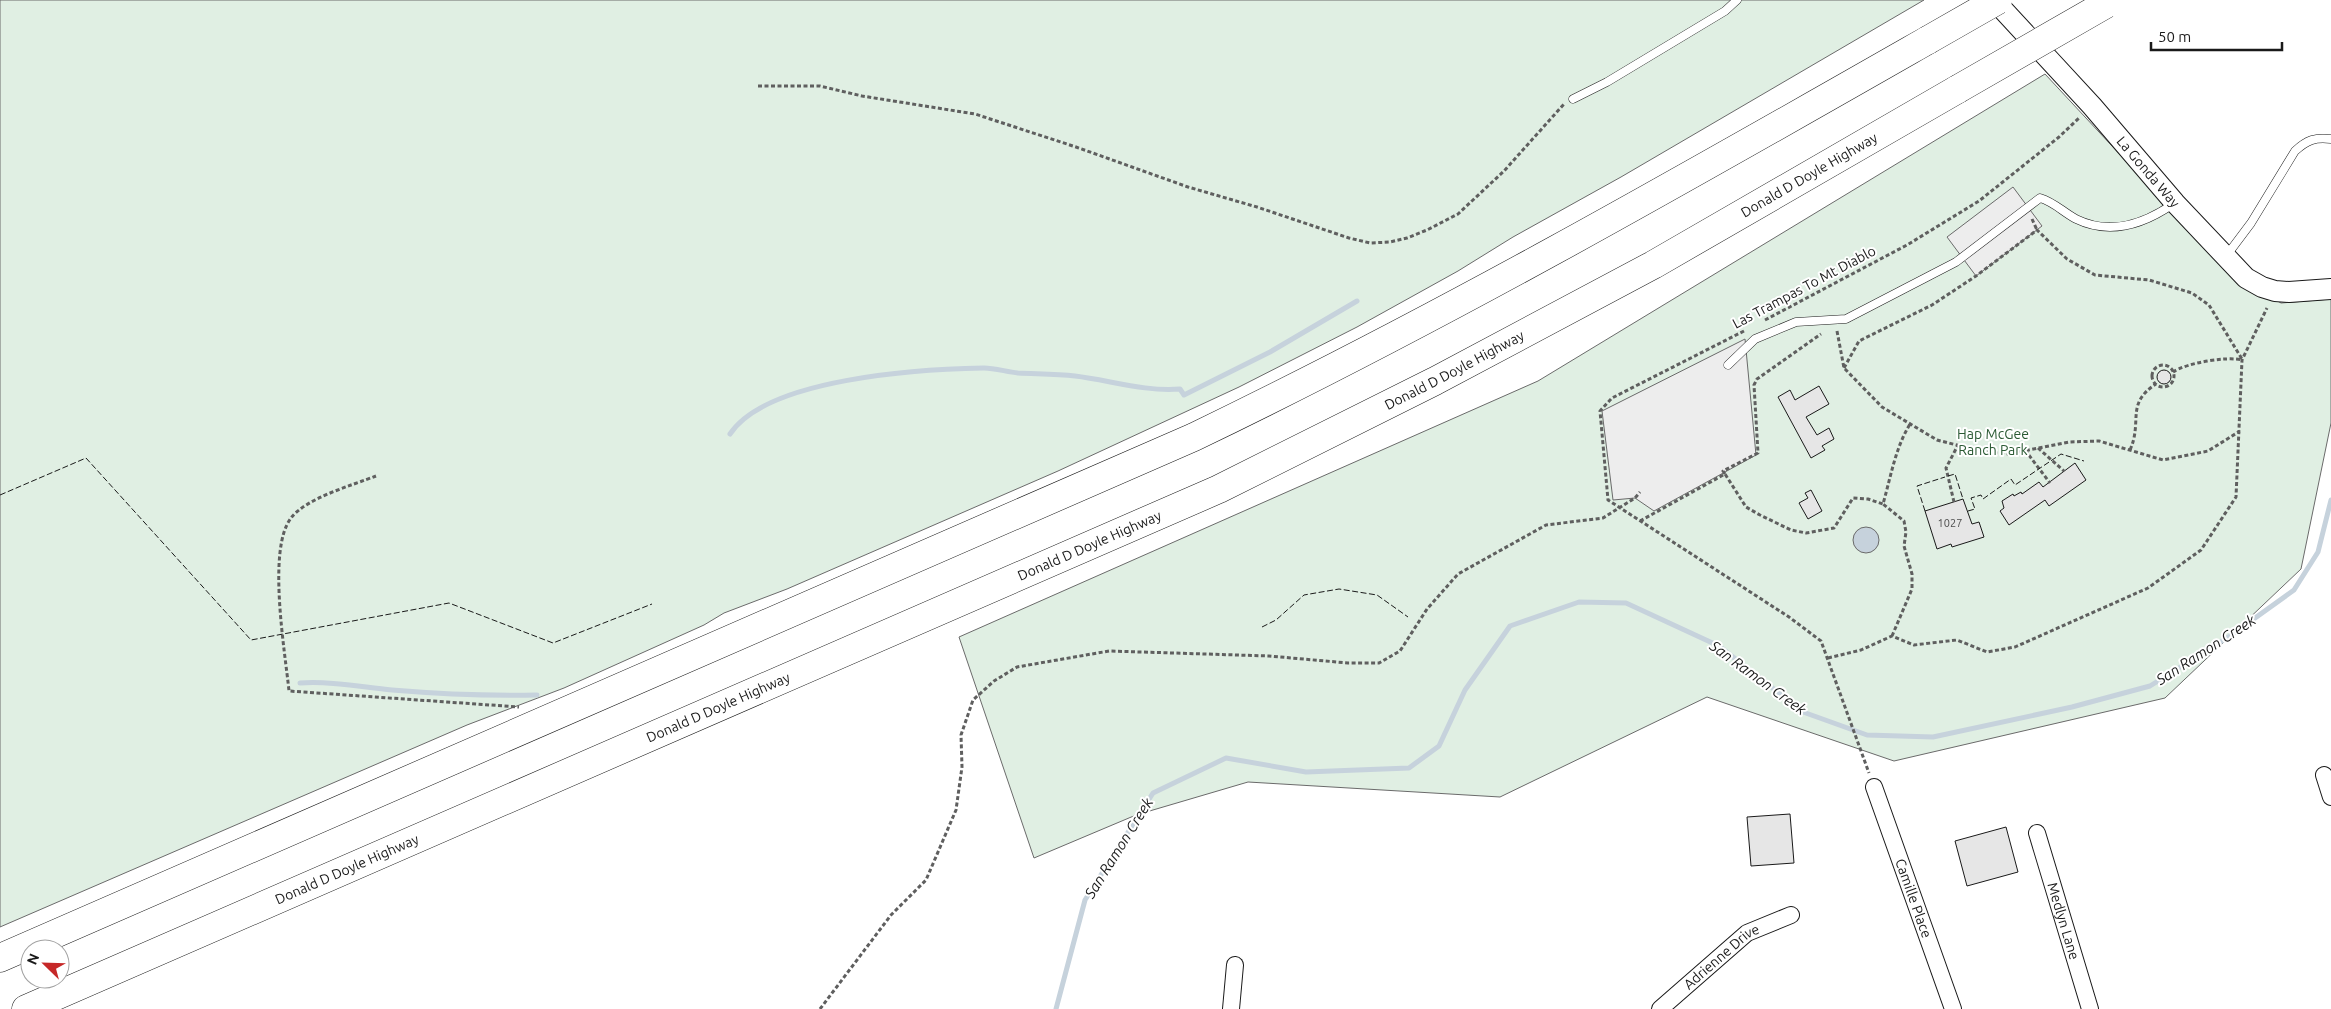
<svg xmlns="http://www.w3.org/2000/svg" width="2331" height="1009" font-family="Ubuntu,sans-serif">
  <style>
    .green { fill: #e0efe3; stroke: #6a6a6a }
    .parking { fill: #ededed; stroke: #6a6a6a }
    .water { fill: #c6d2dc; stroke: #6a6a6a }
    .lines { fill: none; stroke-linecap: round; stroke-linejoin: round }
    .stream { stroke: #c6d2dc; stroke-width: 5 }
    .building { fill: #e6e6e6; stroke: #1a1a1a }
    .service-casing { stroke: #1a1a1a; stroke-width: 9 }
    .minor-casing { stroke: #1a1a1a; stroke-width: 18 }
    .tertiary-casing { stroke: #1a1a1a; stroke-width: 22 }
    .motorway-casing { stroke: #1a1a1a; stroke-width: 29 }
    .path { stroke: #5f5f5f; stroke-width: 3; stroke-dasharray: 4 2.5; stroke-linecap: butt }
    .service { stroke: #fff; stroke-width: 8 }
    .minor { stroke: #fff; stroke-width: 16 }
    .tertiary { stroke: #fff; stroke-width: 20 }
    .motorway { stroke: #fff; stroke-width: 28 }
    .motorway-bridge-casing { stroke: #1a1a1a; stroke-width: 29; stroke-linecap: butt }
    .motorway-bridge { stroke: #fff; stroke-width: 28 }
    .fence { stroke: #1a1a1a; stroke-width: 1; stroke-dasharray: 6 2.5; stroke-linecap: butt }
    .labels { text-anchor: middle; stroke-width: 4; stroke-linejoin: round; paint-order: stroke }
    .number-label { font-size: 11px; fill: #4d4d4d }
    .street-label { font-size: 14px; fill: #1a1a1a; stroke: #fff }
    .park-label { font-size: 14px; fill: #2b5a34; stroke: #fff }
    .water-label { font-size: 15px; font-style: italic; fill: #1a1a1a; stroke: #fff }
  </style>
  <rect width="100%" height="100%" fill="#fff"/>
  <path class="green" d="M0,0H1924L1621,177L1513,237L1458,271L1357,327L1239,387L1058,471L787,589L724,613L704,625L564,688L467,725L0,927Z
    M2045,74L2233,276L2281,303L2331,299V423L2301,569L2165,698L1894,761L1707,697L1500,797L1248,782L1136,815L1034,858L959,637L1538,381Z"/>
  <path class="parking" d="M2013,187L2042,226L1976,276L1947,237Z
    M1745,339L1756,455L1654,511L1635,498L1613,500L1602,411Z"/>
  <path class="water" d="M1853 540a13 13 0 1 1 26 0a13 13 0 1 1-26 0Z"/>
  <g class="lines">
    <path class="stream" d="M730,434C767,378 921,369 984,368C995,368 1007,372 1018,373C1037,374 1056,374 1075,376C1109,380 1145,392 1180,389L1184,395L1270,352L1357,301
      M300,683C331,681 361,687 392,690C440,694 488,696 537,695
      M1056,1009L1085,900L1153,793L1226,758L1306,772L1409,768L1439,746L1465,690L1510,626L1579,602L1626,603L1719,646L1803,712L1867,735L1933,737L2072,707L2150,686L2230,636L2294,590L2318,552L2331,500"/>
  </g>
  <path class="building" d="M2157 377a7 7 0 1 1 14 0a7 7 0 1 1-14 0Z
    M1819,386L1829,404L1806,417L1817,435L1829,428L1834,439L1822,446L1825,450L1811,458L1778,397L1790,390L1795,400Z
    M2075,463L2086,480L2049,506L2045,500L2009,525L2000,511L2004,508L2002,501L2013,494L2014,496L2021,492L2022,494L2039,482L2043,487Z
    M1811,490L1822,511L1808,519L1799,503L1808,498L1805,493Z
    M1963,499L1972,524L1979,522L1984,537L1952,547L1951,544L1937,549L1925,511Z
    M1790,814L1794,863L1751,866L1747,817Z
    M2006,827L2018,872L1967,886L1955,841Z"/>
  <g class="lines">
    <defs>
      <path id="service" d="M1573,99L1607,82L1725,11L1737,0
        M2227,255L2251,223L2295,151C2307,140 2315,137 2331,139
        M1728,365L1755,339L1796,322L1846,319L1956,262L2040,198C2054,202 2063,212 2076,219C2111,236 2144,224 2173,204"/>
      <g id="minor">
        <path d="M2324,775L2331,797"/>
        <path id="s1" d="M1874,787L1953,1009"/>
        <path id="s2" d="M2037,833L2090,1009"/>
        <path d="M1231,1009L1235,965"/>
        <path id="s3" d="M1660,1009L1747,933L1791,915"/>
      </g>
      <g id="tertiary">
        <path id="s4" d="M1994,0L2092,106L2175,203L2246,278L2262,287L2275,291L2289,292L2331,289"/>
      </g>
      <g id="motorway">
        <path d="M0,958L1194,437C1445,316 1686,178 1928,40"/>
        <path id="s5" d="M26,1009L1219,489L1435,381L1653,265L1958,89"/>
      </g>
    </defs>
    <use href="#service" class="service-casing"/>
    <use href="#minor" class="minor-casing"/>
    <use href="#tertiary" class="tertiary-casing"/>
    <use href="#motorway" class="motorway-casing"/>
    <path class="path" d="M758,86H820L862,96L975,114L1076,147L1188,187L1257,207L1349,238L1370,243L1390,242L1407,238L1427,230L1458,214L1504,171L1564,104
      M2032,219L2037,230
      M1765,320L1907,245L1979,201L2059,137L2080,117
      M1744,331L1612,398L1600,411L1608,500L1789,617L1821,641L1869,773
      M1837,331L1844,368L1882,407L1937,440L1980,451L2008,454L2069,442L2099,441L2163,460L2208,451L2240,431
      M2152 376a11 11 0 1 1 22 0a11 11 0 1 1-22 0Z
      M1844,368L1859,341L1932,305L1976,276L2037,230L2067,259L2095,275L2149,280L2192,293L2209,305L2242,359
      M2173,372C2186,363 2227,356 2242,360
      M2038,448L2064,471
      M2025,450L2050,483
      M2130,450C2143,421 2125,404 2156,384
      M1725,474L1723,471L1758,453L1754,385L1757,379L1821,334
      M376,476C353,485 306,498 291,518C267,549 285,651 289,691L519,707
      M1954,502L1946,468L1958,445
      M1640,521L1725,474L1746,507L1760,515L1791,530L1806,533L1834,528L1853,498L1868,499L1883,504
      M1892,636L1912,589V574L1904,546L1906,532L1904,521L1883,504C1891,476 1895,449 1910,424
      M1828,658L1861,650L1892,636L1914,645L1957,640L1987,652L2015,647L2148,588L2201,550L2236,497L2242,360L2267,308
      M820,1009L891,915L926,880L956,810L962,767L961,735L973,700L994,681L1017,667L1109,651L1269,656L1348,663H1379L1400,651L1427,609L1458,574L1546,525L1603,518L1635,498L1640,492"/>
    <use href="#service" class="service"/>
    <use href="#minor" class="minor"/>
    <use href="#tertiary" class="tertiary"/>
    <use href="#motorway" class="motorway"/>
    <defs>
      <path id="motorway-bridge" d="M1928,40L1998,0
        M1958,89L2106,4"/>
    </defs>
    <use href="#motorway-bridge" class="motorway-bridge-casing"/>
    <use href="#motorway-bridge" class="motorway-bridge"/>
    <path class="fence" d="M1948,476L1955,474L1963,499
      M0,495L86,458L251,640L449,603L553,643L652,604
      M1925,511L1917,486L1945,477
      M1968,511L1975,509L1971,498L1981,495L1983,499L2011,479L2015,485L2061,454L2084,461
      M1262,627L1276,620L1304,595L1339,589L1377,595L1408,617"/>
  </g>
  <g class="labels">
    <g class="number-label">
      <text x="1950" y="527">1027</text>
    </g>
    <g class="street-label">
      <text dy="5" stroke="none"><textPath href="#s4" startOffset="231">La Gonda Way</textPath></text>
      <text dy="5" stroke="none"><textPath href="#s5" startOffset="1970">Donald D Doyle Highway</textPath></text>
      <text transform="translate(1804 287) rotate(-28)" y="5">Las Trampas To Mt Diablo</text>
      <text dy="5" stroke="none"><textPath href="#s5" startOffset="1565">Donald D Doyle Highway</textPath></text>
      <text dy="5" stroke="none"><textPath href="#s5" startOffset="1160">Donald D Doyle Highway</textPath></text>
      <text dy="5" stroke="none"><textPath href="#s5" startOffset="755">Donald D Doyle Highway</textPath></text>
      <text dy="5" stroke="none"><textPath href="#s5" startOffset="350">Donald D Doyle Highway</textPath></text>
      <text dy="5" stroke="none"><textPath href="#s1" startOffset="118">Camille Place</textPath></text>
      <text dy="5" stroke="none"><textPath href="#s2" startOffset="92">Medlyn Lane</textPath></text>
      <text dy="5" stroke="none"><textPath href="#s3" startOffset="81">Adrienne Drive</textPath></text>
    </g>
    <g class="park-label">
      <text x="1993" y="439">Hap McGee<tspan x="1993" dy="16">Ranch Park</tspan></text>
    </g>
    <g class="water-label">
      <text transform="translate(2206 650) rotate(-33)" y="5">San Ramon Creek</text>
      <text transform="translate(1758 678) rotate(36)" y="5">San Ramon Creek</text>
      <text transform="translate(1119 848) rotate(-58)" y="5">San Ramon Creek</text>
    </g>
  </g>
  <g transform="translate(45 964) rotate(293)"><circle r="24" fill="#ffffff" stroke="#a3a3a3"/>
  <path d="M0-4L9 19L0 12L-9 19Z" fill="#c62828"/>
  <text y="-8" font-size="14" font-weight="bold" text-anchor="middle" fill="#1a1a1a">N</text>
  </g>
  <path d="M2151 42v8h131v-8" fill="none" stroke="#1a1a1a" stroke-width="2.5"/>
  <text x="2158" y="42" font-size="15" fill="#1a1a1a" stroke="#ffffff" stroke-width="4" paint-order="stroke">50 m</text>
</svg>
